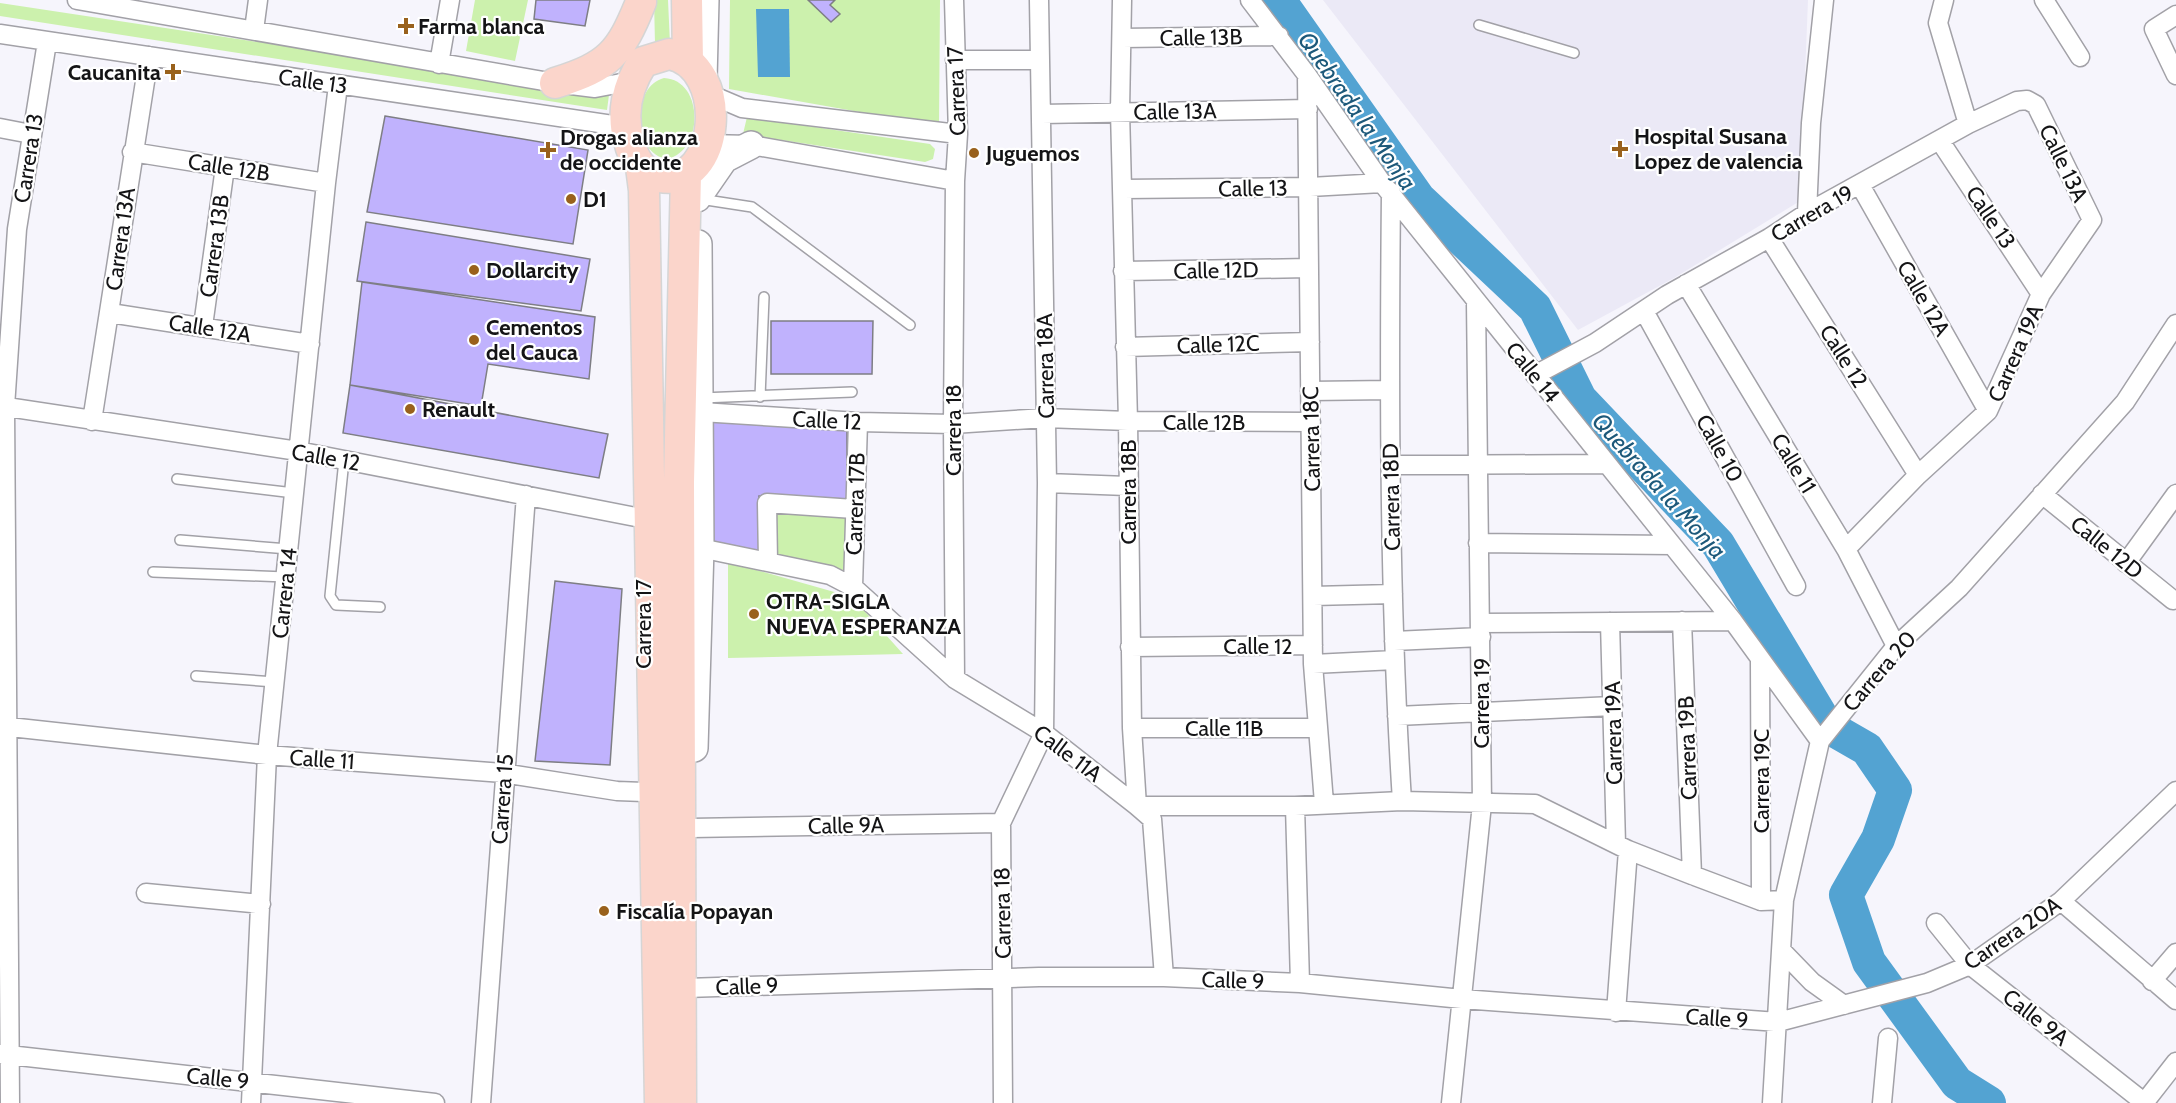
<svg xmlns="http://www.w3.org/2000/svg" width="2176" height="1103" font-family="Cabin,sans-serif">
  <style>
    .built { fill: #ebe9f6 }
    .green { fill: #ccf1ad }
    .water { fill: #53a3d2 }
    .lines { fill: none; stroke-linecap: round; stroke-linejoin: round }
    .river { stroke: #53a3d2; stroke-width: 34 }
    .building { fill: #c0b2fd; stroke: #7e7e84; stroke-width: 1.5 }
    .service-casing { stroke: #a2a1a7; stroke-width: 12 }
    .minor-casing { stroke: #a2a1a7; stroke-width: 21 }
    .secondary-casing { stroke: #a2a1a7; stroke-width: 30 }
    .primary-casing { stroke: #d5d5d5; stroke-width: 33 }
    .service { stroke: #fff; stroke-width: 9 }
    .minor { stroke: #fff; stroke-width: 18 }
    .secondary { stroke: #fff; stroke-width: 27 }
    .primary { stroke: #fbd5cb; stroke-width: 30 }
    .poi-dot { fill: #99611c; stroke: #fff; stroke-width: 2 }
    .labels { text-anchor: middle; stroke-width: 4.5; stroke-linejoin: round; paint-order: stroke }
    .poi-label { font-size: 22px; font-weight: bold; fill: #141416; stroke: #fff; text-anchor: start }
    .street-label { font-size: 22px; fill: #141416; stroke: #fff }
    .water-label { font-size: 24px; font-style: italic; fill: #1d597a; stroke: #fff }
  </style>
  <rect width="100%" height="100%" fill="#f6f5fc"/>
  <path class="built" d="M1323,0H1808L1800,201L1674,278L1578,330Z"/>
  <path class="green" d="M475,0H528L515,61L466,51Z
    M654,0H668L670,44H655Z
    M730,0H940L939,126L729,89Z
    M0,3L609,95L607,110L0,16Z
    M664,78C704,80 704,150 668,159C632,155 630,87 664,78Z
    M747,117L930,144L935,149L933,159L925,162L743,134Z
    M774,511L846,516L845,572L775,554Z
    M728,562L852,597L903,654L728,658Z"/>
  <path class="water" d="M756,9H789L790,77H758Z"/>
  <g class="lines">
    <path class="river" d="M1279,0L1419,199L1535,308L1580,399L1718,544L1827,726L1867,749L1895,790L1878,839L1846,895L1869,962L1957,1083L1989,1103"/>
  </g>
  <path class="building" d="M536,0H590L585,26L534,19Z
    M808,0H835L830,5L840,14L831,22Z
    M385,116L588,150L573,244L367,212Z
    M366,222L590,259L581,311L357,281Z
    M362,282L595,317L589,379L488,364L481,406L350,385Z
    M771,321H873L872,374H771Z
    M350,385L608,434L599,478L343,433Z
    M708,419L847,421V499L759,496L760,552L710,541Z
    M555,581L622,589L610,765L535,761Z"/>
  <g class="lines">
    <defs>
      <path id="service" d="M1479,25L1574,53
        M700,199L752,207L910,325
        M760,397L764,297
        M701,398L852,392
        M344,460L330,596L336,605L380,607
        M177,479L294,493
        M180,540L288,549
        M153,572L286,577
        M196,676L275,682"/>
      <path id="minor" d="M77,0L555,83L595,88L632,81
        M954,0L958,134L955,181L953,424L955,679
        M1122,0L1120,111L1128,421L1132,728L1137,806L1152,819L1164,977
        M1250,0L1307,75L1382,183L1733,621L1820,741
        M1944,0L1938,23L1968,124
        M2044,0L2080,57
        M2176,15L2154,29L2176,75
        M254,30L258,0
        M0,34L626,127
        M1122,38L1279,36
        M955,60H1040
        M439,64L450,0
        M1307,75L1313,664L1324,803
        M709,94L742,108L958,134
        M1042,114L1308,109
        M0,128L31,134
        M1940,141L2041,294
        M707,144L751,145L955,181
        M132,152L326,183
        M1860,185L1988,411
        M1123,189L1310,187L1382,183
        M1391,192C1389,395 1389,598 1402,801
        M1807,213L1811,123L1824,0
        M1769,238L1918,475
        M1123,271L1309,268
        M1686,284L1846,549L1896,646
        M1644,311L1796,586
        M110,313L310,344
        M203,326L225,167
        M1125,347L1310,342
        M1535,375L1595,343L1667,295L1769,238L1807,213L1968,124L2017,101L2027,100L2036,105L2092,220L2041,294L1988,411L1918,475L1846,549
        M1310,391L1390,390
        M0,406L298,451L651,520
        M701,412L858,422L953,424L1045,418L1128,421L1311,422
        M92,421L149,56
        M1391,465L1606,464
        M1047,483L1127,486
        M2042,494L2173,600
        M1478,543L1672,545
        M700,548L830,575L853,587L955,679L1044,733L1137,806H1295L1402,801L1535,804L1628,850L1692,875L1761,901L1784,900
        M768,561L767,503L854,509
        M2126,563L2176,494
        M853,587L858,422
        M1313,596L1393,594
        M1682,621L1692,875
        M1610,622L1616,844
        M1480,623L1733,621
        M1394,641L1481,637
        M1130,647L1313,645
        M1760,661L1761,901
        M1313,664L1395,660
        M1397,716L1613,706
        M0,726L267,755L503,773L617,791L644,792
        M1132,728H1317
        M1295,806L1300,983
        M691,828L1001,823
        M146,893L261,904
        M2061,901L2176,1000
        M1936,923L1970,965L2145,1103
        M1782,951L1812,982L1844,1005
        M2152,981L2176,953
        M686,988L1039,977H1164L1300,983L1462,999L1778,1022L1927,983L1970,965L2061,901L2176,791
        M1616,1012L1628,850
        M0,1054L435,1103
        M10,1103L5,407L17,229L47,42
        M251,1103L267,755L326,183L338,85
        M481,1103L526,495
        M1003,1103L1001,823L1044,733L1047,483L1039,0
        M1451,1103L1482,804L1476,302
        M1772,1103L1784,900L1820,741L1896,646L1959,588L2125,402L2176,324
        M1882,1103L1888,1038
        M2144,1103L2176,1062"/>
      <path id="secondary" d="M703,80L705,0
        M697,198L724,159L751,145
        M694,748L700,548L698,244"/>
      <path id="primary" d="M687,0L688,61
        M669,54C731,65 721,189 660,177C642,174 633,158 629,141C621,114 627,86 643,62Z
        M555,83C609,66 620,54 641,2
        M641,167L644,190L660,1103
        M681,1103L679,482L686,174"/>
    </defs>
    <use href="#service" class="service-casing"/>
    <use href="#minor" class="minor-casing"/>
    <use href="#secondary" class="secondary-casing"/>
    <use href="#primary" class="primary-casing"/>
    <use href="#service" class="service"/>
    <use href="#minor" class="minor"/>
    <use href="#secondary" class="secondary"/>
    <use href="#primary" class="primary"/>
  </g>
  <g class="poi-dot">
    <path d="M403 17h6v6h6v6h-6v6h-6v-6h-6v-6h6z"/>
    <path d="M170 63h6v6h6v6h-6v6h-6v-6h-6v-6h6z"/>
    <path d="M1617 140h6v6h6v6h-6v6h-6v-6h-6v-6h6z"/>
    <path d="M545 141h6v6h6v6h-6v6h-6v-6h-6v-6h6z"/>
    <circle cx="974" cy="153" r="6"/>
    <circle cx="571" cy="199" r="6"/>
    <circle cx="474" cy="270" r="6"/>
    <circle cx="474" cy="340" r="6"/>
    <circle cx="410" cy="409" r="6"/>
    <circle cx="754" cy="614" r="6"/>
    <circle cx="604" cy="911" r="6"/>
  </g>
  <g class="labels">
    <g class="poi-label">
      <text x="418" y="34">Farma blanca</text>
      <text x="161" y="80" text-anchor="end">Caucanita</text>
      <text x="1634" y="144">Hospital Susana<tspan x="1634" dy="25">Lopez de valencia</tspan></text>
      <text x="560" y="145">Drogas alianza<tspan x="560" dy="25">de occidente</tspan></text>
      <text x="986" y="161">Juguemos</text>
      <text x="583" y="207">D1</text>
      <text x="486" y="278">Dollarcity</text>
      <text x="486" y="335">Cementos<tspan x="486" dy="25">del Cauca</tspan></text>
      <text x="422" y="417">Renault</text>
      <text x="766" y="609">OTRA-SIGLA<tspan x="766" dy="25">NUEVA ESPERANZA</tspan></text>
      <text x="616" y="919">Fiscalía Popayan</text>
    </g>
    <g class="street-label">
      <text transform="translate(1201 37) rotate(-1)" y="8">Calle 13B</text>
      <text transform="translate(313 81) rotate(8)" y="8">Calle 13</text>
      <text transform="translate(956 91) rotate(-92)" y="8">Carrera 17</text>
      <text transform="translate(1175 111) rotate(-1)" y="8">Calle 13A</text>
      <text transform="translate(28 158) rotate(-81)" y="8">Carrera 13</text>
      <text transform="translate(2064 163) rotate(64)" y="8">Calle 13A</text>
      <text transform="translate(229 167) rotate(9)" y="8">Calle 12B</text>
      <text transform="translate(1253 188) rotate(-1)" y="8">Calle 13</text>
      <text transform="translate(1812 213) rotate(-30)" y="8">Carrera 19</text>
      <text transform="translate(1991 217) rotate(56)" y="8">Calle 13</text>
      <text transform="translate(120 239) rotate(-82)" y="8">Carrera 13A</text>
      <text transform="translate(214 246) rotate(-82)" y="8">Carrera 13B</text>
      <text transform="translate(1216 270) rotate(-1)" y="8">Calle 12D</text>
      <text transform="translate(1924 298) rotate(60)" y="8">Calle 12A</text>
      <text transform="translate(210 328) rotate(9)" y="8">Calle 12A</text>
      <text transform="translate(1218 344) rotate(-2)" y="8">Calle 12C</text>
      <text transform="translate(2015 353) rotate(-66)" y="8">Carrera 19A</text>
      <text transform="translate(1844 356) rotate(58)" y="8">Calle 12</text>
      <text transform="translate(1045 366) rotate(-91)" y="8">Carrera 18A</text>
      <text transform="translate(1533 372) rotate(51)" y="8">Calle 14</text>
      <text transform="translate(827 420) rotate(3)" y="8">Calle 12</text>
      <text x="1204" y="430">Calle 12B</text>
      <text transform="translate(953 430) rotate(-90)" y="8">Carrera 18</text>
      <text transform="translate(1311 439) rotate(-91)" y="8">Carrera 18C</text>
      <text transform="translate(1720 448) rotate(61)" y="8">Calle 10</text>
      <text transform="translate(326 457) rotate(10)" y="8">Calle 12</text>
      <text transform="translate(1794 463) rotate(59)" y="8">Calle 11</text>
      <text transform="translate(1128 492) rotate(-90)" y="8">Carrera 18B</text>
      <text transform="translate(1391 497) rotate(-91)" y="8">Carrera 18D</text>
      <text transform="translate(855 504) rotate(-88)" y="8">Carrera 17B</text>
      <text transform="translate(2107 547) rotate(39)" y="8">Calle 12D</text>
      <text transform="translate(284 593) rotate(-84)" y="8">Carrera 14</text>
      <text transform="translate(643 624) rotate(-90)" y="8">Carrera 17</text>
      <text x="1258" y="654">Calle 12</text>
      <text transform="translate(1879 671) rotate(-49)" y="8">Carrera 20</text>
      <text transform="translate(1481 703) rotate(-90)" y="8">Carrera 19</text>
      <text x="1224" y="736">Calle 11B</text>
      <text transform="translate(1613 733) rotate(-91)" y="8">Carrera 19A</text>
      <text transform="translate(1687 748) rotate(-92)" y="8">Carrera 19B</text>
      <text transform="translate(1068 753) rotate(37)" y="8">Calle 11A</text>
      <text transform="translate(322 759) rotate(4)" y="8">Calle 11</text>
      <text transform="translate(1761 781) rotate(-90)" y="8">Carrera 19C</text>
      <text transform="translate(502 799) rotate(-86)" y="8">Carrera 15</text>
      <text transform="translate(846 825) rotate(-1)" y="8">Calle 9A</text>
      <text transform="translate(1002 913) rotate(-91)" y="8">Carrera 18</text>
      <text transform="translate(2012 933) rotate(-34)" y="8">Carrera 20A</text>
      <text transform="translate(1233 980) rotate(2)" y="8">Calle 9</text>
      <text transform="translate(747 986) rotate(-2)" y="8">Calle 9</text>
      <text transform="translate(2036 1017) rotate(38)" y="8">Calle 9A</text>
      <text transform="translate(1717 1018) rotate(4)" y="8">Calle 9</text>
      <text transform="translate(218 1078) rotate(6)" y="8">Calle 9</text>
    </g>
    <g class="water-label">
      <text transform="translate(1357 111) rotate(55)" y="8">Quebrada la Monja</text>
      <text transform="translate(1659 486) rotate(48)" y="8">Quebrada la Monja</text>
    </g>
  </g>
</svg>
